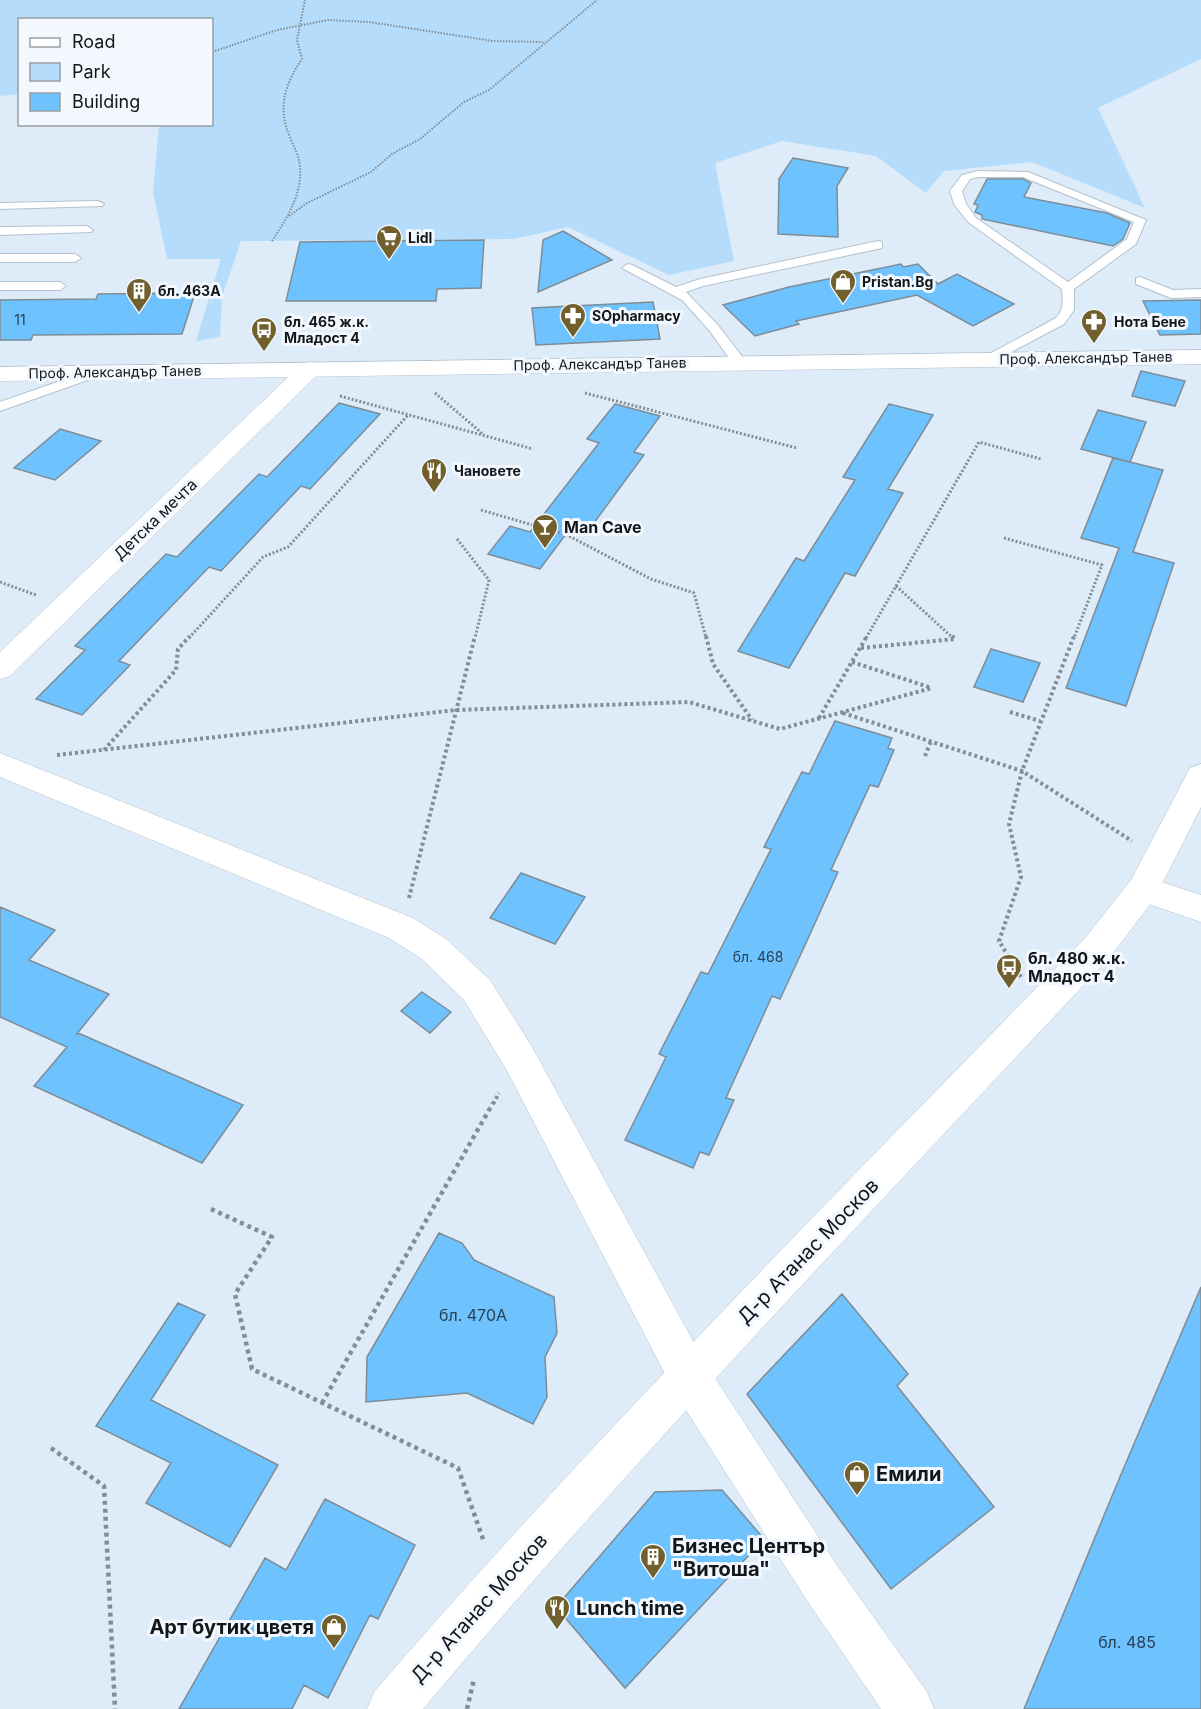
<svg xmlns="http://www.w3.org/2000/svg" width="1201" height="1709" font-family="Inter,sans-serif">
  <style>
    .green { fill: #b5ddfb }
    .building { fill: #6ec2fe; stroke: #7e8c96; stroke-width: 1.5 }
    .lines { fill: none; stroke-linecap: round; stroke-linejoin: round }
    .service-casing { stroke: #b3c2cd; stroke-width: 2 }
    .minor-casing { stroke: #b3c2cd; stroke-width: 1 }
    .tertiary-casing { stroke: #b3c2cd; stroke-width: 1 }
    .path-far3 { stroke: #838d96; stroke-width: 2; stroke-dasharray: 1.5 1.5; stroke-linecap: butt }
    .path-far2 { stroke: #838d96; stroke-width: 3; stroke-dasharray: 2 2; stroke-linecap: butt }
    .path-far1 { stroke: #838d96; stroke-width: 4; stroke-dasharray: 3 3; stroke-linecap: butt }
    .path { stroke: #838d96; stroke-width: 4.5; stroke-dasharray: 4 4; stroke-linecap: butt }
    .service { fill: #fff; fill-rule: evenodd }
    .minor { fill: #fff; fill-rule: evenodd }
    .tertiary { fill: #fff; fill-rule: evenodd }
    .labels { text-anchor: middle; stroke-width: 6; stroke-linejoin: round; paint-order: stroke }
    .far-poi-label { font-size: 14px; font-weight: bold; fill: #12171b; stroke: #f2f8fd; text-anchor: start }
    .number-label { font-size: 14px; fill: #294254 }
    .far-street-label { font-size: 14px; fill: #12171b; stroke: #f2f8fd }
    .street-label { font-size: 16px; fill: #12171b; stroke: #f2f8fd }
    .poi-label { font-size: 16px; font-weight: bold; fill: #12171b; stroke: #f2f8fd; text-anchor: start }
    .near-number-label { font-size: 16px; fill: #294254 }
    .near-street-label { font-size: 20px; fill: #12171b; stroke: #f2f8fd }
    .near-poi-label { font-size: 20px; font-weight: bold; fill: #12171b; stroke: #f2f8fd; text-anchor: start }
  </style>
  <rect width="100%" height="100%" fill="#ddecf8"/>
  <path class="green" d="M0,0H1201V59L1098,108L1145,208L1032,162L944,171L926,193L876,156L782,141L715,163L734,261L669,275L568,227L514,239L241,241L222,297L220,337L196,341L221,259H167L153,192L159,125L212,124V20H20L19,94L0,96Z"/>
  <path class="building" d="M793,158L848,168L837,186L838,237L778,234L779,179Z
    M987,179H1023L1031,183L1024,197L1107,213L1130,223L1123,239L1113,246L982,219V215L975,212L978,205L974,204Z
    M563,231L612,260L538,292L543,240Z
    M484,240L481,288L437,289L436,301H286L300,242Z
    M901,264L903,267L918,264L938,284L957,274L1014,304L973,326L917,295L796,321L799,324L755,336L723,305L789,287Z
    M195,293L182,334L33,335L31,340H0V300L96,299L98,294Z
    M1201,300V334L1160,335L1143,301Z
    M653,302L660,339L536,345L532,308Z
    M1141,371L1185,381L1175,406L1132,396Z
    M339,403L380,414L310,489L301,486L221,571L209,567L119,661L130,665L82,715L36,699L85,650L75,646L166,554L177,557L259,474L267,477Z
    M615,404L660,416L634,452L644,455L585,535L569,530L540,569L488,554L510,526L530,532L599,443L587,439Z
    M889,404L933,415L888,489L903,493L855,576L845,573L789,668L738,651L796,558L804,561L855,480L843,477Z
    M1098,410L1146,422L1130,462L1081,449Z
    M60,429L101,441L55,480L14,468Z
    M1113,458L1163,470L1133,552L1174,563L1126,706L1066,688L1119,548L1081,538Z
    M991,649L1040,663L1023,702L974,687Z
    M835,721L892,738L888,748L894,750L878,787L870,785L831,870L838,872L806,943L780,999L772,996L726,1098L734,1100L709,1155L700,1152L693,1168L625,1140L666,1057L659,1054L681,1011L701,972L708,974L771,849L764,847L802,772L809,774Z
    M521,873L585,897L555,944L490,918Z
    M0,907L55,930L29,960L109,994L76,1035L78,1033L243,1105L202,1163L34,1086L67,1047L0,1017Z
    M422,992L451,1012L430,1033L401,1011Z
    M439,1233L462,1243L474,1260L554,1297L557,1333L545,1357L547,1397L533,1424L467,1393L366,1402L367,1357Z
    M1201,1287V1709H1024L1122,1472Z
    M842,1294L908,1374L897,1386L994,1507L891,1589L747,1394Z
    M178,1303L205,1315L151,1400L278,1465L230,1547L146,1503L171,1463L96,1426Z
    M722,1490L764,1539L625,1688L556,1607L655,1492Z
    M325,1499L415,1545L378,1619L370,1615L328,1698L304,1685L292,1709H179L265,1558L286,1570Z"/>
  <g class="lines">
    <defs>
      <path id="service" d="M978,171L1028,172L1146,220L1136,244L1074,289V310L1064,324L989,364L984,363L982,360L984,357L1056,318C1064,310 1063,301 1062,289L968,222L954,204L950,191L962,175ZM978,177H1023L1134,222L1127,239L1068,282L976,218L966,204L962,191L970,179Z
        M98,201L104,204L102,206L0,209V203Z
        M87,226L93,230L91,232L0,235V227Z
        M878,241L882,242V248L703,286L686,292L717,324L744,359L746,362L744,365H734L709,330L682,300L622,268L628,264L632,265L676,287L700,279Z
        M0,254H75L81,258L75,262H0Z
        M1140,277L1173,290L1201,289V297L1171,298L1136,284V278Z
        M0,282H60L66,286L60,290H0Z
        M97,368L104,372L102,375L0,411V402Z"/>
      <path id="minor" d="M310,362L318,364L322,369L318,374L10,676L0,679V652L302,364Z
        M0,753L413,918L446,939L490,980L532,1047L704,1361L838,1567L927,1692L934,1709H881L806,1599L674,1391L506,1069L464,1000L422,959L389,938L0,777Z
        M1143,876L1201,895V922L1131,898L1126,889L1131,880Z"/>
      <path id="tertiary" d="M1201,350V364L0,381V367Z
        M1201,764V807L1155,898L1110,957C878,1205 642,1449 423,1709H367L374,1692C600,1430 845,1185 1086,937L1131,880L1190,768Z"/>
    </defs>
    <use href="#service" class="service-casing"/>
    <use href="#minor" class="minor-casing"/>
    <use href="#tertiary" class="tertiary-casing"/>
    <path class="path-far3" d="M212,52L277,30L328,20L369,22L493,41L543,42
      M289,216L307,203L371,172L392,154L420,139L464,102L489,90L597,0
      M272,241C286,220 302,195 300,168C300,157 294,148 290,137C277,108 285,84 302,59L297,40L305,0"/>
    <path class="path-far2" d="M435,393L484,435
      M585,393L797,448
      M340,396L533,449
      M481,510L567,535L651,579L694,593L706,638
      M1004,538L1102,565L1074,638
      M457,539L489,580L475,638
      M0,582L36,595
      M896,586L953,638
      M189,638L263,557L288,547L408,415
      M866,638L979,442L1041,459"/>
    <path class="path-far1" d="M706,636L713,664L752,720
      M952,636L955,639
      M861,648L955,639
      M852,662L932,688
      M1010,712L1040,721
      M843,713L1022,771L1132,841
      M819,718L867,636
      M104,750L176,670L178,649L190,636
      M57,755L456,710L689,702L780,729L932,688
      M925,756L931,741
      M409,898L475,636
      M1021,977L999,941L1021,877L1009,824L1022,771L1074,636
      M493,1104L499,1093"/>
    <path class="path" d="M211,1209L272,1237L235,1294L252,1369L458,1468L484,1542
      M322,1403L493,1103
      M51,1448L104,1486L115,1709
      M467,1709L474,1679"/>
    <use href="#service" class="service"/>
    <use href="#minor" class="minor"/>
    <use href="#tertiary" class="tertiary"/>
  </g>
  <defs>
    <symbol id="supermarket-pin" viewBox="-11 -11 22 30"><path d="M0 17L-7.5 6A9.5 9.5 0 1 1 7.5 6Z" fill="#71602e" stroke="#f2f8fd"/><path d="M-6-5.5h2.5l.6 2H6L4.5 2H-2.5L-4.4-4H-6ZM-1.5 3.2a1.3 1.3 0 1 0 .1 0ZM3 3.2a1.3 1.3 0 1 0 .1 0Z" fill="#fff"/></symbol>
    <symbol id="shop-pin" viewBox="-11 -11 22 30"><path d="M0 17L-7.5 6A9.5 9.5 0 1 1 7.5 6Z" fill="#71602e" stroke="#f2f8fd"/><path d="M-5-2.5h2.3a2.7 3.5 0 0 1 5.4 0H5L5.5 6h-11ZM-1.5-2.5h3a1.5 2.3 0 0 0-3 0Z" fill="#fff"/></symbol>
    <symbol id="building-pin" viewBox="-11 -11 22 30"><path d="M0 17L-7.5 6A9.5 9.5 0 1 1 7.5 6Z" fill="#71602e" stroke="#f2f8fd"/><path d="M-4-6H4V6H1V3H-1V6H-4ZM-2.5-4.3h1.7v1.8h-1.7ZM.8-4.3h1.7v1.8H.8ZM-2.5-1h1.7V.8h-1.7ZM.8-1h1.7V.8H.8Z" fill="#fff"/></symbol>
    <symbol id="pharmacy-pin" viewBox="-11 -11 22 30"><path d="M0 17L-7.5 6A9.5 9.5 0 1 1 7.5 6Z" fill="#71602e" stroke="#f2f8fd"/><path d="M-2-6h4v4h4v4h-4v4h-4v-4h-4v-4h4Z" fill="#fff"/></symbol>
    <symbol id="bus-pin" viewBox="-11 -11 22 30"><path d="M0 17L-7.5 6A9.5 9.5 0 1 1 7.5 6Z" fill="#71602e" stroke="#f2f8fd"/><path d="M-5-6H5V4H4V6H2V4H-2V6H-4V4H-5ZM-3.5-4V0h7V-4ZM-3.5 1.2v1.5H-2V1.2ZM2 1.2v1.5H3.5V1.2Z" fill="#fff"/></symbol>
    <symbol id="restaurant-pin" viewBox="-11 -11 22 30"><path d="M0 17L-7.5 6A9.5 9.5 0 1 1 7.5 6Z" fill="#71602e" stroke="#f2f8fd"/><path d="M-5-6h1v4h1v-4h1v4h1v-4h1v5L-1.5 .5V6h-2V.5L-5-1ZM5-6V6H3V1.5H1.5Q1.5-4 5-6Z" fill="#fff"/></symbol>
    <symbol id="bar-pin" viewBox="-11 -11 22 30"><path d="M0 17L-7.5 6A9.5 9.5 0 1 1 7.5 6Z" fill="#71602e" stroke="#f2f8fd"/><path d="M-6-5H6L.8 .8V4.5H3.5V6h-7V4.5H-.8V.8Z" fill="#fff"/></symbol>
  </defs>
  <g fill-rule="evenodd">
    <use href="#supermarket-pin" x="374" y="223" width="30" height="40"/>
    <use href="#shop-pin" x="828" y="267" width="30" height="40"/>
    <use href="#building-pin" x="124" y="276" width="30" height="40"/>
    <use href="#pharmacy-pin" x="558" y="301" width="30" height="40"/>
    <use href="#pharmacy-pin" x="1079" y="307" width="30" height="40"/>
    <use href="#bus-pin" x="249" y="315" width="30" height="40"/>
    <use href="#restaurant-pin" x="419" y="456" width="30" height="40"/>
    <use href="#bar-pin" x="530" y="512" width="30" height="40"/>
    <use href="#bus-pin" x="994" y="952" width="30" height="40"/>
    <use href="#shop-pin" x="842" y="1459" width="30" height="40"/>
    <use href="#building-pin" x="638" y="1542" width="30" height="40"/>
    <use href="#restaurant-pin" x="542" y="1593" width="30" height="40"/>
    <use href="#shop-pin" x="319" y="1612" width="30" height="40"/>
  </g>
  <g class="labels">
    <g class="far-poi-label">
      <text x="408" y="243">Lidl</text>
      <text x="862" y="287">Pristan.Bg</text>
      <text x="158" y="296">бл. 463А</text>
      <text x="592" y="321">SOpharmacy</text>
      <text x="284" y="327">бл. 465 ж.к.<tspan x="284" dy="16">Младост 4</tspan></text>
      <text x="1114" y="327">Нота Бене</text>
      <text x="454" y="476">Чановете</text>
    </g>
    <g class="number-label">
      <text x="20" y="325">11</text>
      <text x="758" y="962">бл. 468</text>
    </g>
    <g class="far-street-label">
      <text transform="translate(1086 358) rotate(-1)" y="5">Проф. Александър Танев</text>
      <text transform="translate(600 364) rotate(-1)" y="5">Проф. Александър Танев</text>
      <text transform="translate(115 372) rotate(-1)" y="5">Проф. Александър Танев</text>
    </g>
    <g class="street-label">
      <text transform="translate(155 519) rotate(-44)" y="6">Детска мечта</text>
    </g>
    <g class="poi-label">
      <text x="564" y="533">Man Cave</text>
      <text x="1028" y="964">бл. 480 ж.к.<tspan x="1028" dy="18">Младост 4</tspan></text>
    </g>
    <g class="near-number-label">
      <text x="473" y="1321">бл. 470А</text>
      <text x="1127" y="1648">бл. 485</text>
    </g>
    <g class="near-street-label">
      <text transform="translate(808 1251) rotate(-46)" y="7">Д-р Атанас Москов</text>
      <text transform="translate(479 1608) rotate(-48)" y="7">Д-р Атанас Москов</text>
    </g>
    <g class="near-poi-label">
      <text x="876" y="1481">Емили</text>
      <text x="672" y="1553">Бизнес Център<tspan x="672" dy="23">"Витоша"</tspan></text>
      <text x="576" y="1615">Lunch time</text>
      <text x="314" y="1634" text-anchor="end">Арт бутик цветя</text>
    </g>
  </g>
  <rect x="18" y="18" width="195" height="108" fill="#f2f8fd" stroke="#989ea3" stroke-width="1.5"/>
  <rect x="30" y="38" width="30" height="9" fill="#ffffff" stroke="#989ea3" stroke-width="1.5"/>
  <text x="72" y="48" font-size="18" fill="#12171b">Road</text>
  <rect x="30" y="63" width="30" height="18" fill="#b5ddfb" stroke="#989ea3" stroke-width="1.5"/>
  <text x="72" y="78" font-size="18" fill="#12171b">Park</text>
  <rect x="30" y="93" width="30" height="18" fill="#6ec2fe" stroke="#989ea3" stroke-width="1.5"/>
  <text x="72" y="108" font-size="18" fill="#12171b">Building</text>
</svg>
